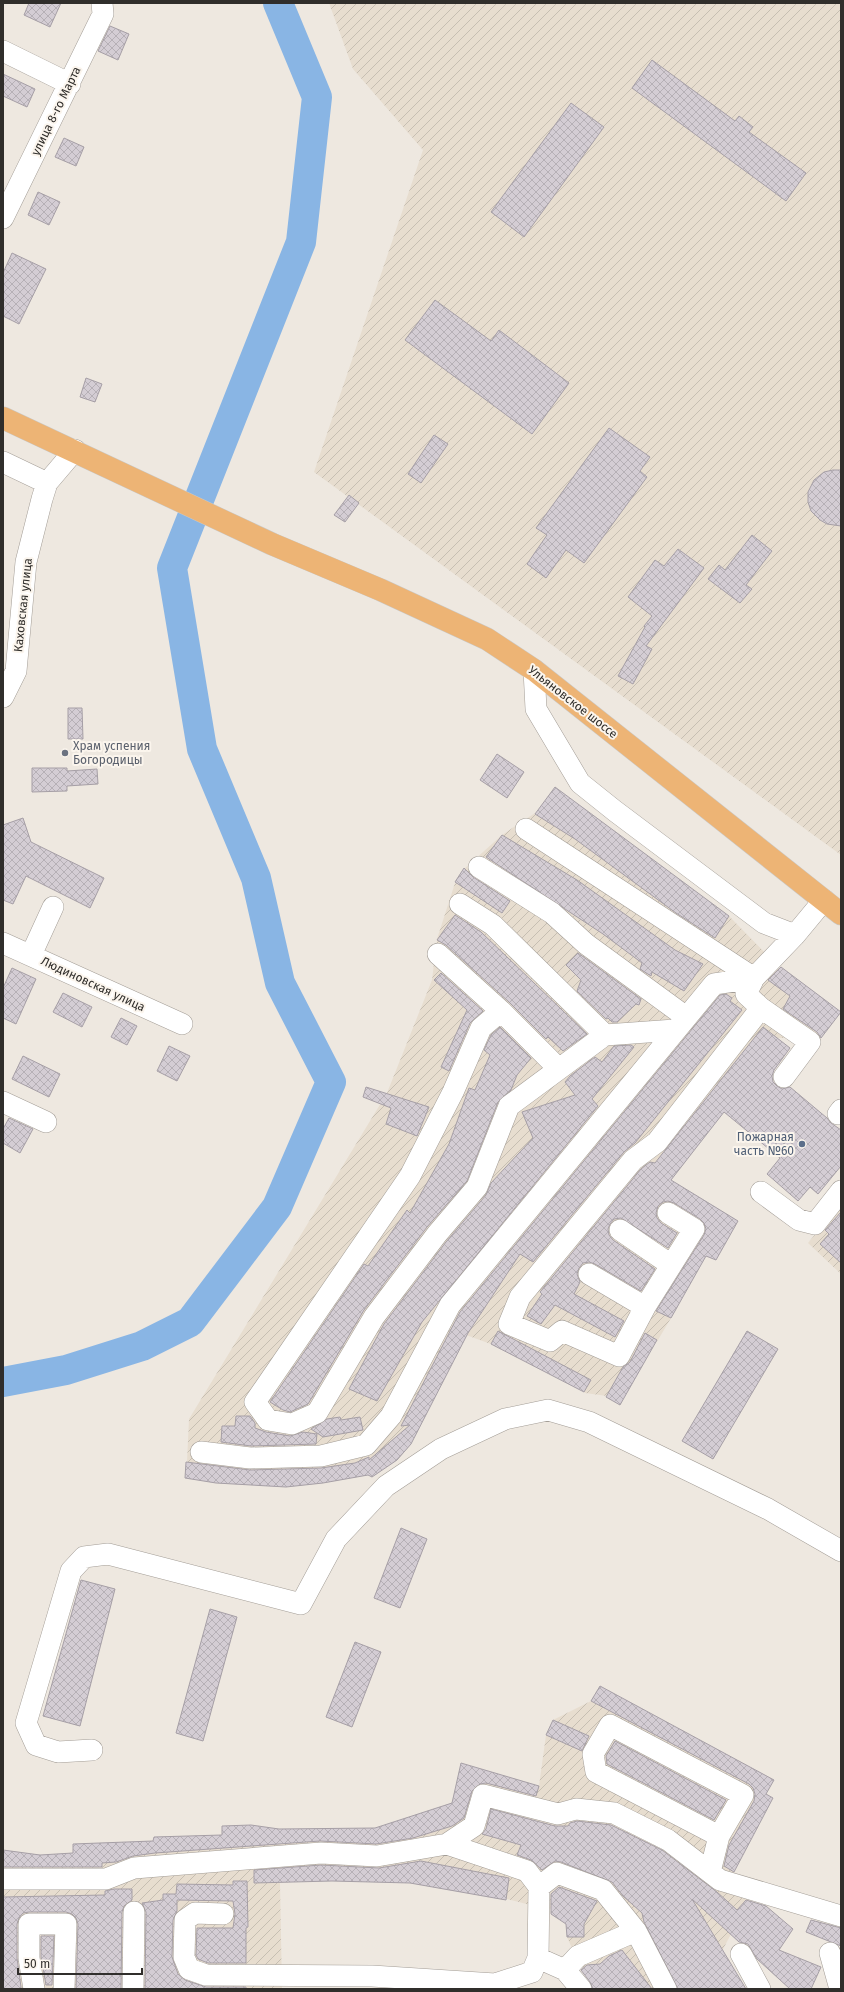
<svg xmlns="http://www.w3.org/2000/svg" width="844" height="1992" font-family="'Fira Sans',sans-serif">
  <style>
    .industrial { fill: url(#industrial-furrows) }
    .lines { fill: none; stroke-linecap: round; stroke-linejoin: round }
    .river { stroke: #89b5e4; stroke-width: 30 }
    .building { fill: url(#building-cross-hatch); stroke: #a69fa6 }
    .minor-casing { stroke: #a39d96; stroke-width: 22 }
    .major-casing { stroke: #c9c9c8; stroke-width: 23 }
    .minor { stroke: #fff; stroke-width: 21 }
    .major { stroke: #edb475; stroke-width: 22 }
    .worship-dot { fill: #6b7280; stroke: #fbf5ed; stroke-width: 1.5 }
    .service-dot { fill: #5c6f8a; stroke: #fbf5ed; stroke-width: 1.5 }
    .labels { text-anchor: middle; stroke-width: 4; stroke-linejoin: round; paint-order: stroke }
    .street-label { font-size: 12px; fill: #302e2b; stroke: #fbf5ed }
    .worship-label { font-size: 12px; fill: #5b616d; stroke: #fbf5ed; text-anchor: start }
    .service-label { font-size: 12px; fill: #4e5e75; stroke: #fbf5ed; text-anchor: end }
  </style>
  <defs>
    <pattern id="industrial-furrows" width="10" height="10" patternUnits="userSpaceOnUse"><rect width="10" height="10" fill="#e7ddcf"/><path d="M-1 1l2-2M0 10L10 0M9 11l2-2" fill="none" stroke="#c6beb2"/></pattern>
    <pattern id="building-cross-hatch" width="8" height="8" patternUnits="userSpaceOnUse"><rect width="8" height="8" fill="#d4cdd4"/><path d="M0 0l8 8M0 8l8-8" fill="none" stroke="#b6b0b6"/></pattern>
  </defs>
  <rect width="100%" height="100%" fill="#eee8e0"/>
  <path class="industrial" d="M329,3H841V855L314,472L423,150L353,69Z
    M535,813L729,916L775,963L821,1037L777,1038L757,1051L659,1181L715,1219L689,1270L671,1318L658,1340L607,1396L585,1393L554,1367L466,1335L396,1448L365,1469L299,1479L187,1462L189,1419L387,1093L432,980L437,939L455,883L464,869L502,835Z
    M841,1203V1274L808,1243Z
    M591,1701L762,1780L734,1872L752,1894L710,1974L713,1989H613L608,1981L580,1966L567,1937L571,1910L542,1908L401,1872L280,1883L282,1989H3V1858L92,1863L165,1844L381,1836L461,1809L472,1777L539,1786L546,1735L557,1729L553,1720Z"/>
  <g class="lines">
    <path class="river" d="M3,1382L66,1370L142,1346L190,1322L277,1207L331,1082L280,983L256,878L202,749L172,568L301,242L317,97L278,3"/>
  </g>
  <path class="building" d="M29,3H61L50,27L24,15Z
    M110,26L129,34L118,60L98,51Z
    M652,60L735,121L739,116L753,127L749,132L806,173L786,201L632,88Z
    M3,74L35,89L27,107L3,96Z
    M571,103L604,127L524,237L491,212Z
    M64,138L84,147L76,166L55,157Z
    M38,192L60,202L49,225L28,215Z
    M12,253L46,269L19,324L3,316V273Z
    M435,300L491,341L499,330L569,383L532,434L405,340Z
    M86,378L102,384L95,402L80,397Z
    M609,428L650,457L640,471L647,477L584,563L566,550L546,578L527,564L547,535L536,528Z
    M434,435L448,444L421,483L408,474Z
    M833,470H841V526L827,524L820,520L811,511L808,502V492L814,480L824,472Z
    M349,495L359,503L345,522L334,515Z
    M752,535L772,551L746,585L752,589L740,603L708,579L719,565L725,570Z
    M678,549L704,568L646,646L652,649L633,684L618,676L645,627L644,626L652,616L628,597L655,560L664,566Z
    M68,708H82L83,739H68Z
    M497,754L524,772L507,798L480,780Z
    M32,768H67V771L97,769L98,784L67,786V791L32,792Z
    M555,787L729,916L715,938L676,913L575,839L535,814Z
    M23,818L31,842L104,878L90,908L26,876L13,904L3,900V825Z
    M502,835L577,880L675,950L703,964L684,991L652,972L651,976L640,969L642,963L603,934L486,857Z
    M464,868L473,877L510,901L502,913L455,882Z
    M455,915L481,932L587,1034L563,1051L548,1037L546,1039L509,1002L446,945L437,940Z
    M578,953L641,999L639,1005L636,1004L617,1022H612L608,1018L606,1019L577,991L581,980L566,965Z
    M781,967L841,1012L821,1038L817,1032L783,1009L790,996L768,980Z
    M12,968L36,979L16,1024L3,1018V988Z
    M441,973L483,1011L470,1023L449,1071L441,1067L467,1010L434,980Z
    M63,993L92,1007L82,1027L53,1012Z
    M726,994L732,998L730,1001L742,1010L635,1143L624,1152L533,1262L520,1254L468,1333L411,1444L397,1460L372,1477L368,1475L323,1483L286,1487L216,1483L185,1478L186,1462L250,1470L321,1468L355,1463L369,1457V1460L410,1425L401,1426L460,1312L720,995Z
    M121,1018L137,1026L127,1045L111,1037Z
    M500,1027L531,1058L517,1075L511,1090L498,1102L467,1181L427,1227L364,1310L308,1404L290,1412L283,1410L270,1402L364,1264L368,1266L407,1210L410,1213L449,1144L469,1088L475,1090L490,1055L484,1050L491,1035Z
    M763,1027L790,1048L774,1070L772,1076L773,1082L777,1086L782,1089L790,1087L827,1118L831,1123L841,1130V1166L818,1194L810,1187L798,1201L767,1174L780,1158L724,1112L671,1180L738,1221L716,1260L706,1256L671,1318L656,1311L704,1235L706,1229L704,1223L700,1219L674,1203L668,1201L663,1202L658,1206L656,1213L657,1218L661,1223L677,1233L668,1248L621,1218L614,1219L610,1224L608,1229L609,1235L613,1240L655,1269L641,1291L595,1264L589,1262L583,1263L579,1268L577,1274L580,1282L574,1294L624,1321L615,1337L555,1305L541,1324L527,1316L542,1294L540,1292L641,1169L650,1162L655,1163L666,1149Z
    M631,1045L634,1047L592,1099L598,1106L422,1322L377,1401L349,1389L384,1324L446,1242L486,1195L491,1183L533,1138L522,1112L575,1095L565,1082L570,1076L595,1057L602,1062L614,1046Z
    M169,1046L190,1056L177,1081L157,1071Z
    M23,1056L60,1074L49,1097L12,1079Z
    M366,1087L429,1107L417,1136L386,1124L391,1108L363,1097Z
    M9,1118L33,1129L20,1153L3,1143V1129Z
    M841,1212V1263L820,1244L829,1234L825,1230Z
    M498,1331L591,1380L584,1392L491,1344Z
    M747,1331L778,1349L713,1459L682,1441Z
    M645,1333L657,1340L620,1405L606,1397L623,1367L630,1362Z
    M236,1416H250L255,1423V1428L266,1432L290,1436L303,1432L317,1434L316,1444L251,1446L221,1442L222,1426H235Z
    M340,1417L341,1420L360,1417L363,1430L323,1437L311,1429L327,1419Z
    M401,1528L427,1539L400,1608L374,1598Z
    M81,1580L115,1589L80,1726L43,1716Z
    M210,1609L237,1617L203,1741L176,1733Z
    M355,1642L381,1652L352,1727L326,1717Z
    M600,1686L774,1780L766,1794L773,1798L734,1872L724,1866L729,1845L754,1801L755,1794L753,1788L749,1784L591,1701Z
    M553,1720L589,1736L582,1751L546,1735Z
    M615,1741L726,1800L714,1820L607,1764L606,1756Z
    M461,1763L539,1786L536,1796L486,1783L480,1784L472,1791L464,1818L452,1826L413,1838L376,1844L320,1841L155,1853L133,1856L116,1862L102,1863V1867H3V1850L40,1855L73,1853V1844L153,1841L154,1837L222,1835V1826L251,1825L279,1829L375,1828L452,1803Z
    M491,1809L555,1826H568L570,1823L577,1821L611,1825L662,1850L717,1892L737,1910L746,1900L766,1906L793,1929L779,1950L821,1967L811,1989H790L757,1959L748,1944L739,1942L692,1899L746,1989H678L644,1922L642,1913L623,1896L612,1882L561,1862L555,1861L542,1870L531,1860L517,1855L521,1845L482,1834L486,1829Z
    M421,1861L509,1878L506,1900L410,1883L332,1881L254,1883V1870L321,1865L379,1868Z
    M233,1881H247L248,1927L246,1928V1963H208L198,1959L196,1955L197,1928H233L235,1914L233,1901L177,1900V1911L173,1920L172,1957L178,1974L185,1980L206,1987H246V1989H145L146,1912L142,1903L163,1900V1894H176L177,1884L233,1885Z
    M559,1887L597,1901L584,1924V1937H567L566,1924L551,1914V1894Z
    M114,1889H132V1900L124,1906L122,1912L121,1989H76L78,1924L76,1918L72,1914L66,1912H29L23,1913L19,1918L17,1924V1958L21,1987V1989H3V1897L105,1895V1891Z
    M811,1920L841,1928V1946L806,1932Z
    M41,1936H54L52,1985H46L41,1957Z
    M622,1950L652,1989H593L590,1982L581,1970L587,1965L600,1964L609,1956Z"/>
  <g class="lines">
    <defs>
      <path id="minor" d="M3,51L70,84
        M3,218L103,14L102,3
        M3,462L47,483
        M534,670L536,709L580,783L615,811L764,923L795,935
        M3,697L16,671L26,562L42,499L47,483L75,450
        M526,829L754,978L746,994L761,1008L657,1142L633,1160L520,1297L509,1324L550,1341L562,1331L619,1356L645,1307L694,1229L668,1213
        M479,867L552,913L586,944L686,1017
        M460,904L493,925L605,1035
        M3,943L182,1024
        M438,954L501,1011
        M31,955L53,907
        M761,1008L810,1042L784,1077
        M559,1069L501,1011L481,1028L453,1092L410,1176L255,1402L268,1420L292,1424L317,1413L374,1317L437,1234L477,1187L509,1106L605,1035L675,1030
        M3,1102L46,1122
        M838,1114L841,1110
        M761,1192L799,1220L815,1224L841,1191
        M620,1230L671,1265
        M589,1274L645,1307
        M201,1452L250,1458L321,1456L366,1445L391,1416L450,1305L714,984L754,978L795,935L824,900
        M92,1750L58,1752L36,1745L26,1723L71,1571L84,1557L108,1554L301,1604L336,1539L386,1486L441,1449L505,1419L548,1410L589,1422L768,1509L841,1551
        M447,1844L527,1871L539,1887L538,1958L565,1970L581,1989
        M710,1872L719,1836L596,1772L593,1754L610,1725L743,1795L719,1836
        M3,1879H106L134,1868L321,1853L377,1856L447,1844L474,1826L483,1795L558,1814L576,1809L614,1813L668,1840L720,1880L841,1916
        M539,1887L557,1873L603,1890L636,1931L666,1989
        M223,1914L195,1913L185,1920L184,1957L189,1969L206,1975L372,1976L495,1984L532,1972L538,1958
        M830,1953L840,1989
        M741,1954L760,1989
        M565,1970L578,1956L636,1931
        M34,1989L29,1958V1924H66L64,1989
        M133,1989L134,1912"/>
      <path id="major" d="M3,418L272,544L381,590L487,639L534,670L841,914"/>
    </defs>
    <use href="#minor" class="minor-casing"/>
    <use href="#major" class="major-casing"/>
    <use href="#minor" class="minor"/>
    <use href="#major" class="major"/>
  </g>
  <circle class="worship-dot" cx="65" cy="753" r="4"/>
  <circle class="service-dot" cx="802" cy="1144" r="4"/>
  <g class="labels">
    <g class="street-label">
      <text transform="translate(56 111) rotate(-64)" y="4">улица 8-го Марта</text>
      <text transform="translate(23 605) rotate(-84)" y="4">Каховская улица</text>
      <text transform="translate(573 702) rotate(38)" y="4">Ульяновское шоссе</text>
      <text transform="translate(93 984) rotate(25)" y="4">Людиновская улица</text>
    </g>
    <g class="worship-label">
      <text x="73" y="750">Храм успения<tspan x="73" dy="14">Богородицы</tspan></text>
    </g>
    <g class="service-label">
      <text x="794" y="1141">Пожарная<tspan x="794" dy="14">часть №60</tspan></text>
    </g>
  </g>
  <rect width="844" height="1992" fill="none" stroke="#302e2b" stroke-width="8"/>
  <path d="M18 1968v6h124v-6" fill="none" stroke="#302e2b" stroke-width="2"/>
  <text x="24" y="1968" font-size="12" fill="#302e2b" stroke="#fbf5ed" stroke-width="3" paint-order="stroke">50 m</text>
</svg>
